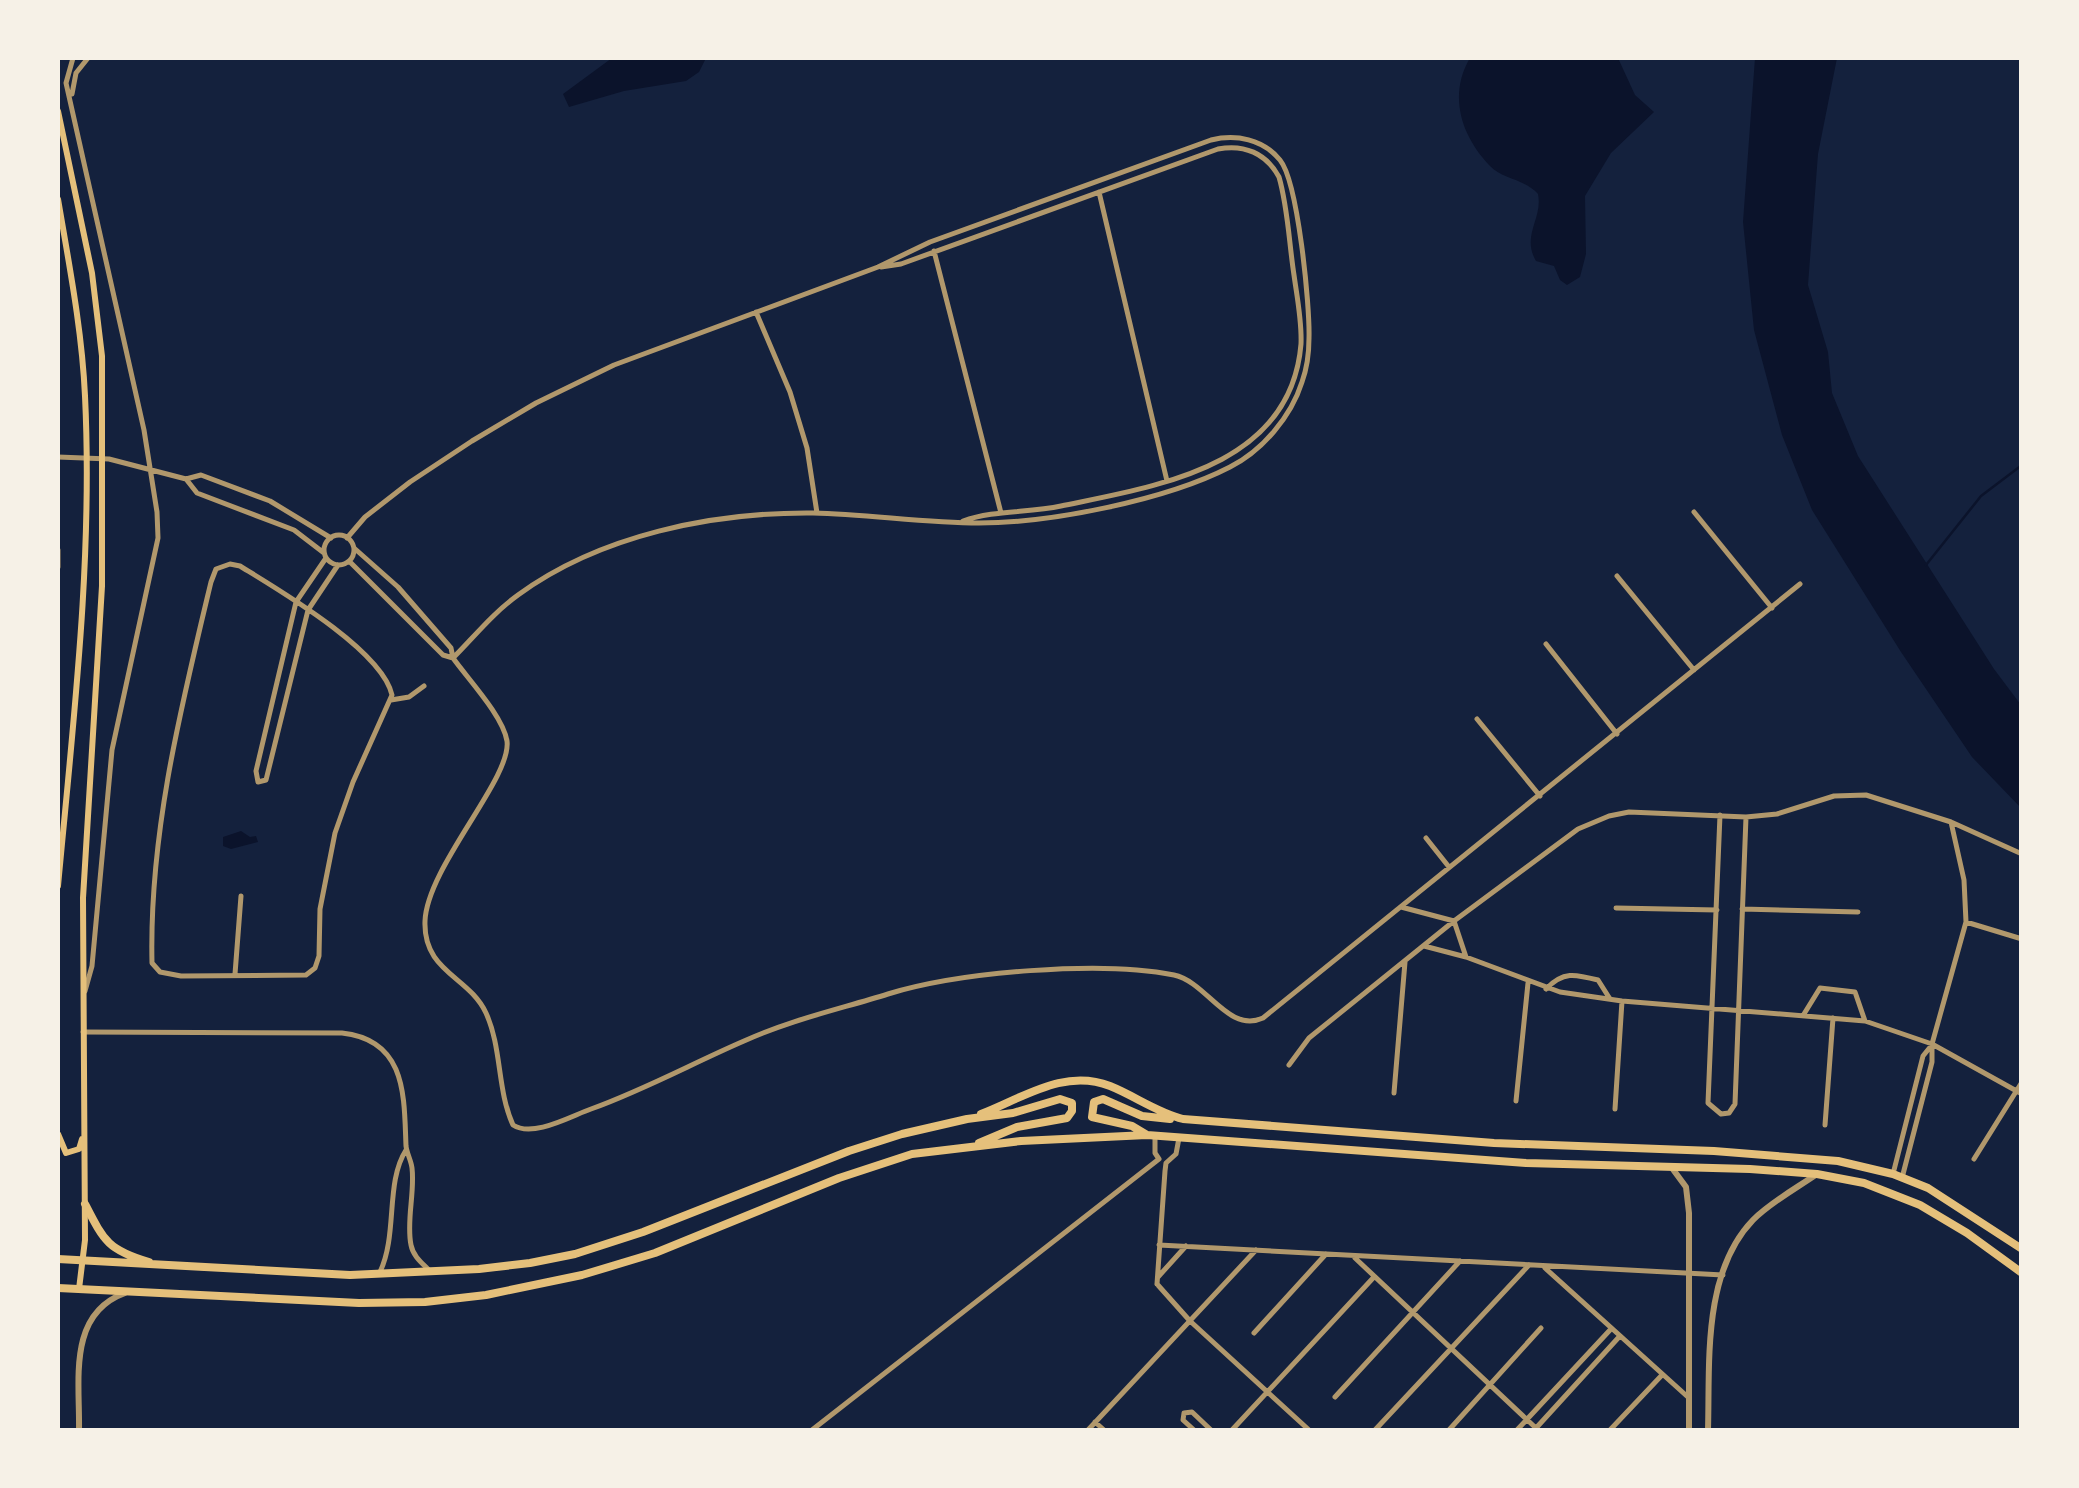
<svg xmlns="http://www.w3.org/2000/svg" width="2079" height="1488" font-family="'Times New Roman',serif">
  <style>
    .water { fill: #0b132b }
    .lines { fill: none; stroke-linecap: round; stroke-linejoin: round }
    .stream { stroke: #0b132b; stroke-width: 2.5 }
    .minor { stroke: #b1986c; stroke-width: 5 }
    .tertiary { stroke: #b1986c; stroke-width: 6 }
    .secondary { stroke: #e5c07b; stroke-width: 6 }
    .primary { stroke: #e5c07b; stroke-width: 8 }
  </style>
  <rect width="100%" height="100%" fill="#14213d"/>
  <path class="water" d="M612,58H706L699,72L686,81L624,91L569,107L563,94Z
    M1470,58H1618L1635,95L1654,112L1611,153L1585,196L1586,254L1580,277L1567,285L1560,280L1554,266L1536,261C1521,235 1543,219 1538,194C1525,179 1502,179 1490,166C1461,136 1448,95 1470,58Z
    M1755,58H1837L1818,154L1808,285L1828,352L1832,393L1858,456L1994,669L2021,705V808L1972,757L1901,652L1812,510L1782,435L1754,330L1743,222Z
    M241,831L250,837L256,836L258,842L231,849L223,846V837Z"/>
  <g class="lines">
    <path class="stream" d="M1926,565L1981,496L2022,465"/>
    <path class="minor" d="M73,58L66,83L144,430L157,512L158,538L112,750L92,966L85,991
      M72,94L76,73L88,58
      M1099,192L1167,481
      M934,251L1001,513
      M881,267L901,264L1218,149C1244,144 1266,153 1279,177C1288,208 1289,243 1294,275C1297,297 1302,321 1301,344C1291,467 1157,486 1061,506C1028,513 994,510 963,521
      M756,312L790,392L807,448L817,513
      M58,457L109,459L186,479L201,475L270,501L331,538
      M186,479L197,493L294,530L324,553
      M1694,512L1772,608
      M324 550a15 15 0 1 1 30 0a15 15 0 1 1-30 0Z
      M347,538L365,517L410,482L472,441L536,403L614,365L878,267L930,242L1211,140C1236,134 1263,139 1280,160C1298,182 1310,306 1309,338C1309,353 1307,368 1302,382C1291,417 1262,451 1230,467C1166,500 1051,523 979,523C924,523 868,514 813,513C713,512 600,535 518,595C493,613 474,637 453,658
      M354,548L398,587L451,648L453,658C468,679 503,716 507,741C512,778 427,867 425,921C423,972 469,976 486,1013C502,1048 497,1090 513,1125C533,1138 571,1116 591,1109C644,1090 693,1063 744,1041C790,1020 840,1009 888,994C960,972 1100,960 1174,975C1207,982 1228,1034 1263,1018L1800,584
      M58,550V567
      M326,558L296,602L256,771L258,782L266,780L308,610L338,565
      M349,561L443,655L453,658
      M230,564L240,566C279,590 382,650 392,695L353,782L335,833L320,909L319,956L315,968L306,975L181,976L160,972L152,963C149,834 181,707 211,582L216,569Z
      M1617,576L1694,670
      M1546,644L1617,734
      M391,700L409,697L424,686
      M1477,719L1540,796
      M1720,815L1708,1103L1721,1114L1729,1113L1735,1104L1746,817
      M1426,838L1449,867
      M1401,907L1454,921L1466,957L1424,946
      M1616,908L1717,910
      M1742,909L1858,912
      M1966,922L2022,939
      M1466,957L1560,992L1622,1001L1865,1021L1932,1044L2022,1094
      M235,974L241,896
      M1546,989C1563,971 1575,974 1598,980L1610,999
      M1804,1014L1820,988L1855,992L1865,1021
      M83,1032L342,1033C407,1040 404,1097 406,1146C407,1154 411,1160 412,1168C415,1193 406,1221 411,1245C413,1256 422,1263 429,1270
      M1289,1065L1309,1038L1454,921L1578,829L1609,816L1629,812L1746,817L1777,814L1834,796L1866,795L1951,822L2022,854
      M1394,1093L1405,962
      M1516,1101L1528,983
      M1615,1109L1622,1001
      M1825,1125L1833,1018
      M1155,1135V1153L1159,1159
      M1974,1159L2022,1082
      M1893,1174L1923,1056L1931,1046
      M1902,1178L1932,1062V1044L1966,922L1964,880L1951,822
      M1159,1245L1723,1275
      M1355,1258L1538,1430
      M1545,1268L1689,1398
      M380,1272C398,1234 385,1183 406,1150
      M1158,1277L1186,1246
      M1157,1284L1190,1321L1309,1430
      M1157,1284L1165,1171L1166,1163L1176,1154L1179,1138
      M1254,1333L1326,1254
      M1335,1397L1460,1261
      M1184,1413L1192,1412L1211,1430
      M1184,1413L1183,1420L1194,1430
      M1095,1422L1104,1430
      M1537,1427L1619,1337
      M812,1430L1159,1159
      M1088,1430L1256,1250
      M1232,1430L1374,1277
      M1375,1430L1529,1265
      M1449,1430L1541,1328
      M1517,1430L1610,1330
      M1610,1430L1662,1375"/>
    <path class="tertiary" d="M1672,1168L1686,1187L1689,1213V1430
      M79,1430C80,1381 67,1314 125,1293
      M1708,1430C1710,1363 1702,1273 1753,1220C1771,1202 1795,1189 1817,1174"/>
    <path class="secondary" d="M58,111L92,273L102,356V586L83,898L85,1240L79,1289
      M58,199C69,264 82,330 85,396C93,560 73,723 58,886
      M58,1134L66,1153L79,1149L82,1139"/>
    <path class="primary" d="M981,1114C1023,1098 1064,1068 1110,1086C1135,1096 1156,1112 1183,1119L1494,1143L1714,1151L1838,1161L1893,1174L1928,1188L2022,1249
      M1147,1135L1132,1126L1092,1117L1094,1102L1103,1099L1142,1116L1170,1119
      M85,1204C104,1241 108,1250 149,1262
      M58,1259L350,1275L479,1269L530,1263L575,1254L643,1232L849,1151L902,1134L967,1119L1013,1113L1060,1099L1072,1103V1111L1067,1118L1017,1127L979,1143
      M58,1288L359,1303L425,1302L486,1295L582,1275L655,1253L839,1178L912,1154L1021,1141L1147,1135L1526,1163L1750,1169L1817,1174L1864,1183L1920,1205L1967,1233L2022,1273"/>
  </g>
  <rect width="2079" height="1488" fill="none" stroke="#f6f1e7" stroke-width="120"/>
</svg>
